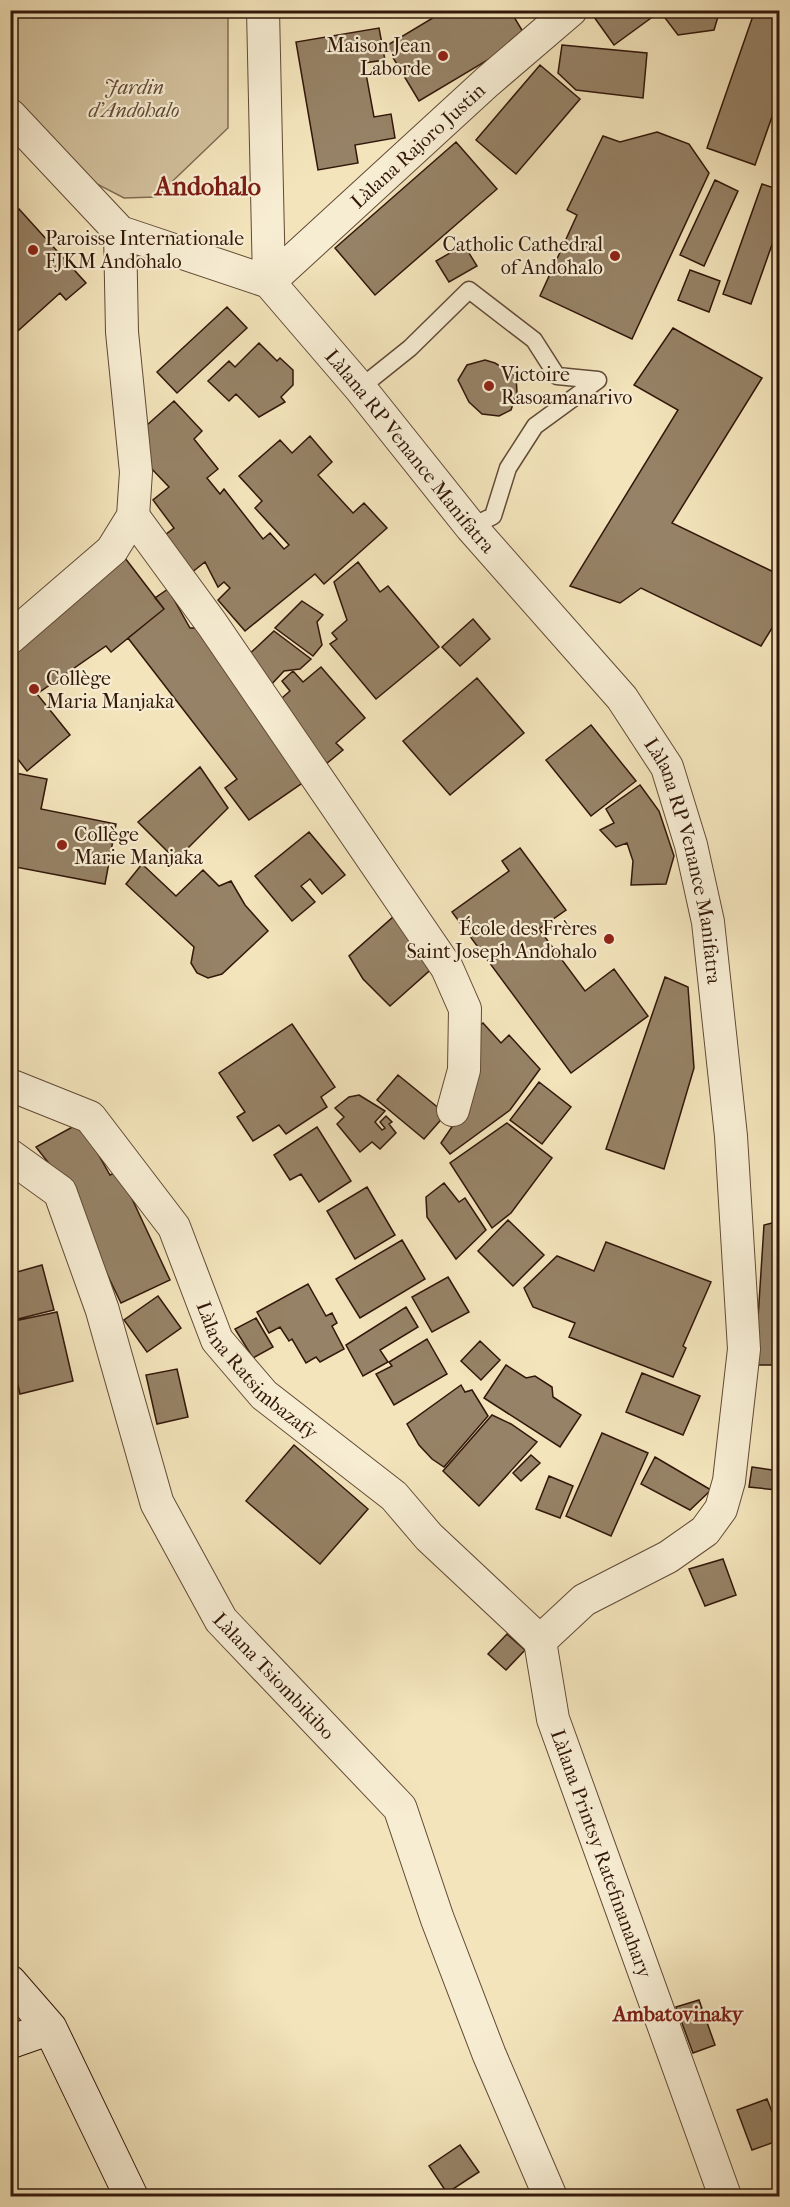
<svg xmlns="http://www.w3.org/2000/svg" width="790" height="2207" font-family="'IM FELL French Canon',serif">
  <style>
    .green { fill: #d2c19d; stroke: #826c54; stroke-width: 1.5 }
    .building { fill: #968266; stroke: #32170a; stroke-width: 1.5 }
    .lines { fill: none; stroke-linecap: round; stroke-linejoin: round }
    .service-casing { stroke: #624a36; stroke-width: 19 }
    .minor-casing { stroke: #624a36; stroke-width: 34 }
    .tertiary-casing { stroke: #624a36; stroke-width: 35 }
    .secondary-casing { stroke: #32170a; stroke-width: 35 }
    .service { stroke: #f7edd3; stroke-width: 16 }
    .minor { stroke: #f7edd3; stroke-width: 32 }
    .tertiary { stroke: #f7edd3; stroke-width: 33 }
    .secondary { stroke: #f7edd3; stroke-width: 33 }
    .poi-dot { fill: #8f2418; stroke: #f7edd3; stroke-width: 2 }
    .labels { text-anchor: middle; stroke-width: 4.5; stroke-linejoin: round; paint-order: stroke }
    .poi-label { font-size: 20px; fill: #32170a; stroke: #f7edd3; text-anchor: start }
    .park-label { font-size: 20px; font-style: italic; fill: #624a36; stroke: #f7edd3 }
    .street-label { font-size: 20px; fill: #32170a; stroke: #f7edd3 }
    .neighbourhood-label { font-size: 21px; font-weight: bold; fill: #7a1f14; stroke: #f7edd3 }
    .district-label { font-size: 26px; font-weight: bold; fill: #7a1f14; stroke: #f7edd3 }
  </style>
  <rect width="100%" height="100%" fill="#f3e4bb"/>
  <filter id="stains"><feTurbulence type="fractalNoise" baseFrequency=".00333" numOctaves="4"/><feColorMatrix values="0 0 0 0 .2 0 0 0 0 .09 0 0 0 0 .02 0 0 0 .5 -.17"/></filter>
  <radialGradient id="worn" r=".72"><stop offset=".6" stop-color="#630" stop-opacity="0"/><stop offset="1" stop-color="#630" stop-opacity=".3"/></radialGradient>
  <path class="green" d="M11,11H228V128L156,197L124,198L93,182L11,93Z"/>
  <path class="building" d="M446,10H510L526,37L419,101L386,46Z
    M589,10H662L614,45Z
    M667,10H717L719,13L714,30L678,35L662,14Z
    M755,10H780V94L755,165L707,148Z
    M379,28L385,60L364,63L374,117L391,114L395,138L355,145L358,163L318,170L296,42Z
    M562,45L647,53L643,98L576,90L558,73Z
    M540,65L580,99L516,174L476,140Z
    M657,132L689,144L709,173L632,339L540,296L577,215L567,210L603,136L620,142Z
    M456,142L497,189L375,295L335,248Z
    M715,180L738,191L704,266L680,255Z
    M762,184L780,190V222L751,304L723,294Z
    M19,209L86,283L66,300L60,293L10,338V216Z
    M464,245L477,266L449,282L436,261Z
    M690,270L720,281L709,312L678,300Z
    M227,307L247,328L177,393L157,372Z
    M673,328L762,378L672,523L780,575V615L761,646L641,588L620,603L570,586L678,410L634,385Z
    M259,343L277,361L280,358L293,370V385L281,397L285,402L259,417L236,394L229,401L208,381L229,361L235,367Z
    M485,360L495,363L516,376L517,393L511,410L499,416L482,414L469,402L458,380L467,365Z
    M174,401L202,431L194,439L218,469L207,478L220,494L224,489L263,539L270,533L284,549L289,545L255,508L262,501L239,476L280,440L292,453L310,436L332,462L318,475L353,513L364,503L387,528L324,584L315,574L245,631L218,600L230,588L224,582L218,587L205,562L191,573L165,535L174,528L153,500L169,487L149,466L147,425Z
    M125,558L164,609L111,652L106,646L37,694L70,735L27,771L10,749V654L111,566Z
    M358,562L380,592L388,586L439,647L376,699L330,644L337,639L332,633L347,620L334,582Z
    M168,589L190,628H206L311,777L249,820L225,788L237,779L128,638L164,609L155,598Z
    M302,601L323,615L317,622L322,645L313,656L275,628Z
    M473,619L490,639L460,666L442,647Z
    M274,631L311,659L300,669L284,671L267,689L243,660Z
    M321,667L365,718L336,743L343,750L326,764L275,704L290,691L282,681L293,671L303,682Z
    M477,678L524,733L450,795L403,741Z
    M591,725L636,781L591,816L546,760Z
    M200,767L228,808L176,860L138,822Z
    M10,772L47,779L41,809L116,824L105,884L10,866Z
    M640,785L659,811L674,856L666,884L631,885L633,861L627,843L616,847L600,830L614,823L606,809Z
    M309,832L345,875L322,894L310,879L301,886L315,902L292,921L255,876Z
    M520,848L566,910L539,929L585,991L614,969L648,1016L571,1073L452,912L509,871L502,861Z
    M142,864L176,896L203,870L219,886L231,881L245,905L268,931L222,974L208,978L197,973L191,963L194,947L126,884Z
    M401,910L437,964L390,1006L363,979L349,956Z
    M665,977L688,987L694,1068L664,1169L606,1149Z
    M483,1023L501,1043L509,1035L540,1069L510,1110L450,1154L441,1143L462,1112L474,1030Z
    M292,1024L335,1087L321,1097L327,1107L286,1134L279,1125L253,1141L237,1117L245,1112L219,1073Z
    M780,1071V1119L773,1072Z
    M398,1075L446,1114L424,1139L377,1100Z
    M539,1082L571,1107L542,1144L510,1120Z
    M359,1095L385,1111L375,1122L382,1130L385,1128L380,1122L386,1116L392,1122L389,1124L396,1133L380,1149L372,1142L360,1152L337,1124L344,1117L335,1108L349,1097Z
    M507,1123L552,1158L511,1213L492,1228L450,1163Z
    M76,1125L93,1145L110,1175L119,1171L170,1280L121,1303L61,1179L36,1147Z
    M317,1127L351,1181L319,1202L301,1174L290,1180L274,1155Z
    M444,1183L459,1202L465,1198L486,1230L456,1259L427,1217L426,1197Z
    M367,1187L395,1235L355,1259L327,1211Z
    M508,1220L544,1255L513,1286L478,1251Z
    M780,1221V1365H755L764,1225Z
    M402,1240L425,1279L360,1318L336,1279Z
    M606,1242L711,1282L683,1346L686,1348L673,1377L569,1337L575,1323L533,1307L524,1288L557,1256L594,1271Z
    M42,1265L54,1310L10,1321V1274Z
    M448,1277L469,1312L432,1332L412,1297Z
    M308,1284L326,1316L332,1313L337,1323L332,1326L344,1349L320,1362L316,1357L306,1363L292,1339L289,1341L280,1327L269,1333L257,1312Z
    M158,1296L181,1328L147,1352L124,1320Z
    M406,1307L418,1327L380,1350L388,1362L363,1376L346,1345Z
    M57,1312L73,1381L20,1394L10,1352V1322Z
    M256,1318L273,1347L253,1358L235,1329Z
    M427,1339L447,1374L394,1405L376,1374L392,1366L389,1362Z
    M480,1341L500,1360L481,1380L461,1361Z
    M506,1365L526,1378L535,1376L552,1387L553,1397L581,1415L560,1447L484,1398Z
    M177,1369L188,1417L157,1424L146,1375Z
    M642,1373L700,1396L683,1435L626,1412Z
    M461,1385L465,1392L472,1390L488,1416L444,1467L432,1459L419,1445L407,1424Z
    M492,1415L511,1424L537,1442L479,1506L443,1471Z
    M602,1433L648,1453L611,1536L566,1516Z
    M294,1445L368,1509L320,1564L246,1501Z
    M531,1455L540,1463L521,1481L513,1473Z
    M655,1457L711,1490L690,1510L641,1484Z
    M752,1467L779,1471L777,1490L749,1487Z
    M549,1476L573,1486L560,1518L536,1509Z
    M723,1559L736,1595L705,1606L689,1569Z
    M507,1634L525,1650L506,1670L488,1654Z
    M699,2000L715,2045L693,2053L676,2007Z
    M767,2099L780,2132V2140L752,2150L737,2110Z
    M460,2145L479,2172L447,2193L429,2166Z"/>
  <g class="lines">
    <defs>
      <path id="service" d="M360,388L410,348L469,290L534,340L557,376L598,380L535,426L508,468L493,516L471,527"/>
      <g id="minor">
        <path d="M263,10L269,282"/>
        <path id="s1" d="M10,115L120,232L269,282L360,388L471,527L622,698L667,767L691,845L708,922L731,1136L744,1349L729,1481L721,1509L705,1531L668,1557L584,1600L540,1641"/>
        <path id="s2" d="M269,282L487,82L571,10"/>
        <path d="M133,516L212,624L447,968L465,1009L464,1070L453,1110"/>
        <path d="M10,638L112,550L133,516L136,472L122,332L120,232"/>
        <path id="s3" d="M10,1085L90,1117L174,1227L217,1340L264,1395L394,1496L429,1537L540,1641"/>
        <path id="s4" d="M540,1641L553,1719L725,2196"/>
      </g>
      <g id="tertiary">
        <path id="s5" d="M10,1156L60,1192L102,1309L157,1503L221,1620L400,1808L437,1918L489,2054L550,2196"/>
      </g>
      <path id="secondary" d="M10,1982L50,2028L131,2196
        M10,2042L50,2028"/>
    </defs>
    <use href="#service" class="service-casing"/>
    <use href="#minor" class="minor-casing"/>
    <use href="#tertiary" class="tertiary-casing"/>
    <use href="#secondary" class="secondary-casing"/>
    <use href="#service" class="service"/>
    <use href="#minor" class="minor"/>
    <use href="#tertiary" class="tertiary"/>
    <use href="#secondary" class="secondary"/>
  </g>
  <g class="poi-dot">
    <circle cx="443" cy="56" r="6"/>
    <circle cx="33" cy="250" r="6"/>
    <circle cx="615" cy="256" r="6"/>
    <circle cx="489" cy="386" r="6"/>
    <circle cx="34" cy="689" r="6"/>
    <circle cx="62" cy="845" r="6"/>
    <circle cx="609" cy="939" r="6"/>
  </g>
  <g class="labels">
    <g class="poi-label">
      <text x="431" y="52" text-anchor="end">Maison Jean<tspan x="431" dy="23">Laborde</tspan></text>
      <text x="45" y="245">Paroisse Internationale<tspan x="45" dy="23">FJKM Andohalo</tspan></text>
      <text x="603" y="251" text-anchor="end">Catholic Cathedral<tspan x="603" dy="23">of Andohalo</tspan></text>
      <text x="501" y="381">Victoire<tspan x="501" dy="23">Rasoamanarivo</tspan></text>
      <text x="46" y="685">Collège<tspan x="46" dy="23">Maria Manjaka</tspan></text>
      <text x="74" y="841">Collège<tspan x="74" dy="23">Marie Manjaka</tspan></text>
      <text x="597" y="935" text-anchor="end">École des Frères<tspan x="597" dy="23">Saint Joseph Andohalo</tspan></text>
    </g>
    <g class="park-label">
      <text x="134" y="94">Jardin<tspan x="134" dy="23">d'Andohalo</tspan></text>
    </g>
    <g class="street-label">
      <text dy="7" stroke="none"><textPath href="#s2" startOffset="202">Làlana Rajoro Justin</textPath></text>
      <text dy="7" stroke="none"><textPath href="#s1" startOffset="538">Làlana RP Venance Manifatra</textPath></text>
      <text dy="7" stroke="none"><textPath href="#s1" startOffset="1041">Làlana RP Venance Manifatra</textPath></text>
      <text dy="7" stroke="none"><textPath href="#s3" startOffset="394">Làlana Ratsimbazafy</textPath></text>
      <text dy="7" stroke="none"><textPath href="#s5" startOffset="598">Làlana Tsiombikibo</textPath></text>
      <text dy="7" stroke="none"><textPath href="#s4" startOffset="222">Làlana Printsy Ratefinanahary</textPath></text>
    </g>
    <g class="neighbourhood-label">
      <text x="678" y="2021">Ambatovinaky</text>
    </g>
    <g class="district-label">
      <text x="208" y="195">Andohalo</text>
    </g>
  </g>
  <rect width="790" height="2207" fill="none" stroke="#f3e4bb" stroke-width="36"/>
  <rect x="12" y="12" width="766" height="2183" fill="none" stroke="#32170a" stroke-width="3"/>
  <rect x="18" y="18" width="754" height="2171" fill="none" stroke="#32170a" stroke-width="1.5"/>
  <rect width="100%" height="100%" filter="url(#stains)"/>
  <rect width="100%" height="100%" fill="url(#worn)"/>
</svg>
